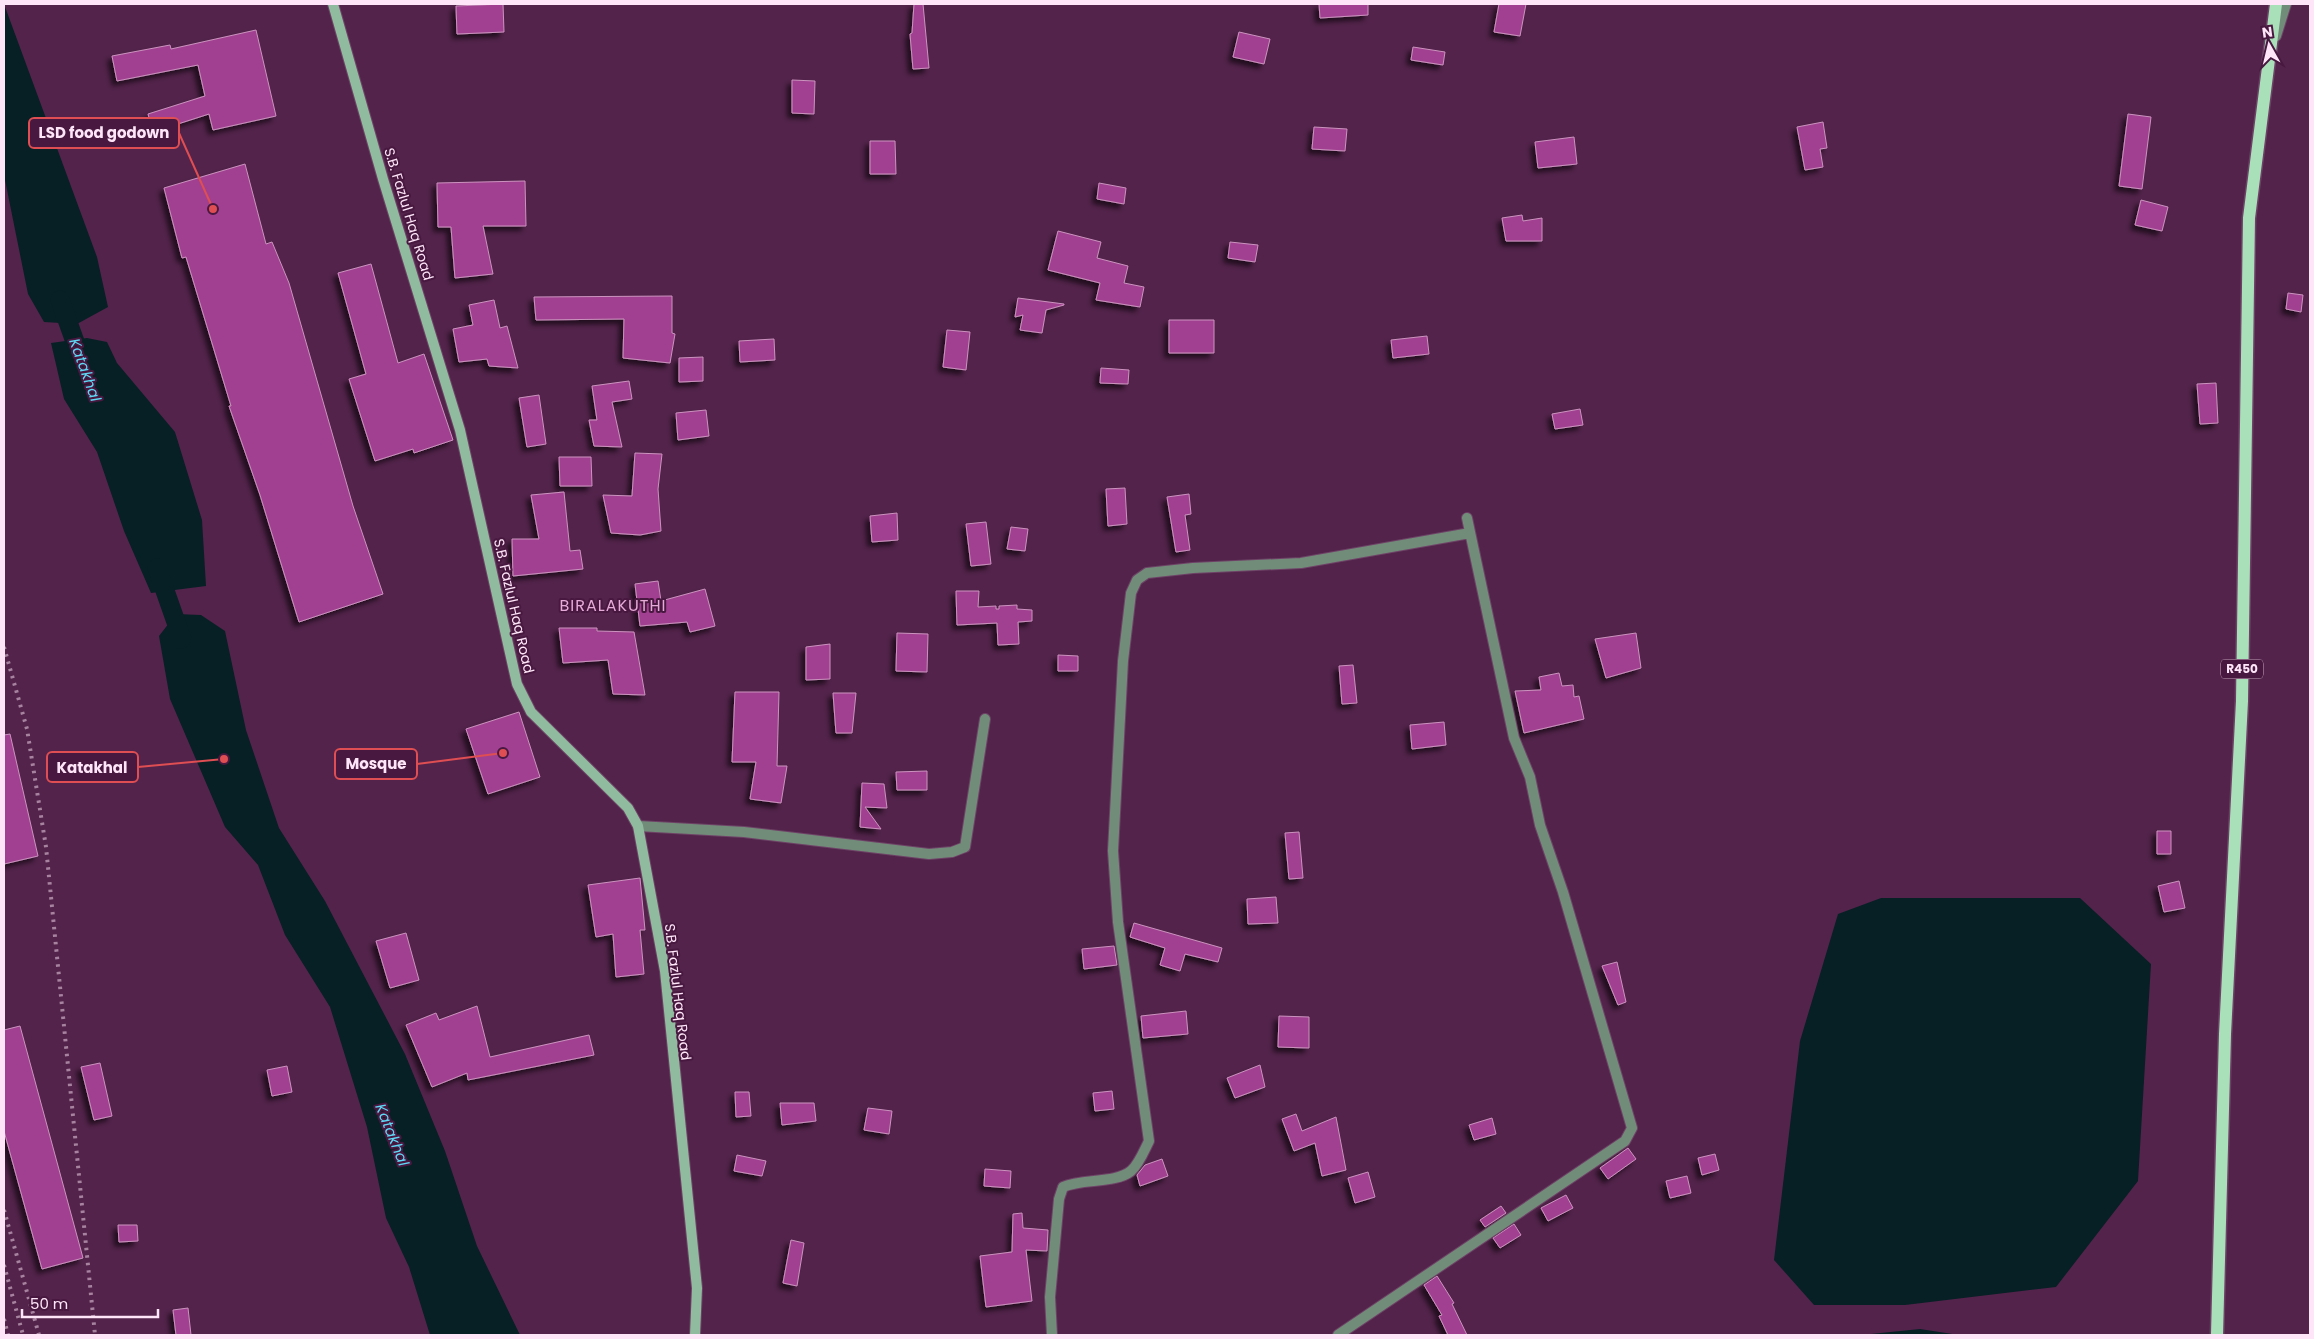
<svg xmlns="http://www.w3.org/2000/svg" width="2314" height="1339" font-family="Poppins,sans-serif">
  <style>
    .water { fill: #072025 }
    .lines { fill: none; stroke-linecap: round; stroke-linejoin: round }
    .canal { stroke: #072025; stroke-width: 19 }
    .building { fill: #a14090; stroke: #cc93bf; filter: url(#shadow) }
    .minor-casing { stroke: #6e4267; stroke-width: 12 }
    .tertiary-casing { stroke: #6e4267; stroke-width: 12 }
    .secondary-casing { stroke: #6e4267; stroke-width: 12 }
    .primary-casing { stroke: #6e4267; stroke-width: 15 }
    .minor { stroke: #728c7a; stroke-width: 10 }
    .tertiary { stroke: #728c7a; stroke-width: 10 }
    .secondary { stroke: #91bb9e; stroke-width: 10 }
    .primary { stroke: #a9e0ba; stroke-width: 12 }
    .rail { stroke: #a783a0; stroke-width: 4; stroke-dasharray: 2.5 5; stroke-linecap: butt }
    .labels { text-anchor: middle; stroke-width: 4; stroke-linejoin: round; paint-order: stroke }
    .shield { fill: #481840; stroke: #c7a8c1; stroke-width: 1 }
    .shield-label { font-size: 12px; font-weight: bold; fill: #fee5f8 }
    .street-label { font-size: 14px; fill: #fee5f8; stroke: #481840 }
    .water-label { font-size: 15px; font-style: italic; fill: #5ed9f5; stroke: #481840 }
    .quarter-label { font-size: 16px; letter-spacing: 1px; fill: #e5aad7; stroke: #481840 }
    .leader { fill: none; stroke: #de4e52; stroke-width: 2 }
    .callout-dot { fill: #de4e52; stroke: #481840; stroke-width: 2 }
    .callout { fill: #481840; stroke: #de4e52; stroke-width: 2 }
    .callout-label { font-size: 15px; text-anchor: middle; font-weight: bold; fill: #fee5f8 }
  </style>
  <defs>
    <filter id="shadow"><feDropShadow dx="-4.5" dy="4.5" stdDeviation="2.5" flood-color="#0009"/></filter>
  </defs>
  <rect width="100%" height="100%" fill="#53234b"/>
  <path class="water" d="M4,4L97,257L108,307L77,324L44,322L28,294L4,175Z
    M87,338L107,342L117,363L175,432L202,520L206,586L151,593L124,531L97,452L64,399L51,343Z
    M176,614L201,615L225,631L246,730L279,828L325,901L405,1054L445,1151L477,1246L520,1335H430L409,1267L386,1218L367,1127L330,1007L285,935L258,865L225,827L170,699L159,636Z
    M1881,898H2080L2151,964L2138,1181L2056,1287L1905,1305H1814L1774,1260L1800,1041L1838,914Z
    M1920,1329L1959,1335H1861Z"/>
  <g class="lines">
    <path class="canal" d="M60,300L83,364
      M157,568L182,639"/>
  </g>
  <path class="building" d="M503,4L504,32L457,34L456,6Z
    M914,4H923L929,68L913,69L910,34L912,33Z
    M1319,4H1368V15L1320,18Z
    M1499,4H1526L1520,36L1494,32Z
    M256,30L276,116L213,130L209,114L153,132L148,114L205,96L198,65L117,81L112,56L170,45L171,49Z
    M1239,32L1270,39L1264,64L1233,57Z
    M1413,47L1445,52L1443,65L1411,60Z
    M792,80L815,81L814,114L792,113Z
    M2128,114L2151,117L2142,189L2119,186Z
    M1823,122L1827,148L1820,149L1823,167L1805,170L1797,127Z
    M1314,127L1347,129L1345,151L1312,149Z
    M1574,137L1577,164L1538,168L1535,142Z
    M870,141H895L896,174H870Z
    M245,164L266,244L272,242L289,283L353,506L383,594L299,622L260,495L229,406H231L186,257L182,258L164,188Z
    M525,181L526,226H483L493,274L455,278L451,227H438L437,183Z
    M1099,183L1126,188L1124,204L1097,199Z
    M2141,200L2168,207L2162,231L2135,225Z
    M1522,215L1523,221L1542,218V241H1506L1502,218Z
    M1058,231L1101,242L1097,258L1128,266L1124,283L1144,287L1140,307L1096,300L1100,283L1048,270Z
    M1230,242L1258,245L1255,262L1228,258Z
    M371,264L398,363L424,354L453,440L414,453L413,449L375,461L349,379L366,374L338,273Z
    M2288,293L2303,295L2301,312L2286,309Z
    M672,296V333L675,334L670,363L623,358L624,319L536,320L534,297Z
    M1018,298L1064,304V305L1046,310L1042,333L1020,330L1023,315L1015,317Z
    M494,300L500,328L507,326L518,368L489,366L487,359L459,362L453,329L473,325L469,305Z
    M1169,320H1214V353H1169Z
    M947,330L970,332L966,370L943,367Z
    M1427,336L1429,354L1393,358L1391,340Z
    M774,339L775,360L740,362L739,341Z
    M703,357V381L679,382V358Z
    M1101,368L1129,370L1128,384L1100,383Z
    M629,381L632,399L612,402L622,447L594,446L589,420H597L592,386Z
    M2216,383L2218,423L2200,424L2197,384Z
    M539,395L546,444L527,447L519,398Z
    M1580,409L1583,425L1555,429L1552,414Z
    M706,410L709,436L678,440L676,413Z
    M635,453L662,454L658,489L661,531L640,535L611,533L603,495L632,496Z
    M559,457H591L592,486H560Z
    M1125,488L1127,524L1108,526L1106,489Z
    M564,492L570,551L580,550L583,569L513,576L512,539H539L531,495Z
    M1189,494L1191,514L1185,515L1190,550L1176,552L1167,497Z
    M897,513L898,540L872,542L870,516Z
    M986,522L991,564L971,566L966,524Z
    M1011,527L1028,529L1025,551L1007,549Z
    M658,581L661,601L705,589L715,626L690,632L687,622L640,626L635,584Z
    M956,591H979L978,607L996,606V609H999V606L1017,605V609L1032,610V621L1018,622L1019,644L998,645L997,623L957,625Z
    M559,628H597V631L634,632L645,695L613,694L608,660L563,663Z
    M897,633L928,634L927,672L896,671Z
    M1636,633L1641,668L1606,678L1595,639Z
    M830,644V679L806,680V647Z
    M1058,655L1078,656V671H1058Z
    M1353,665L1357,703L1342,704L1339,666Z
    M1559,673L1562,686L1573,685L1574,697L1579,696L1584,719L1524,733L1515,691L1541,690L1539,677Z
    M735,692H779L777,766H787L781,803L750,799L756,762H732Z
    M833,693H856L852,733H836Z
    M519,712L540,777L488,794L466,729Z
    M1444,722L1446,745L1412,749L1410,725Z
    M10,734L38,856L4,864V735Z
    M927,771V790H897L896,772Z
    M862,783L884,784L887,808L865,807L881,829L860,827Z
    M2157,831H2171V854H2157Z
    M1299,832L1303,878L1289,879L1285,833Z
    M640,878L645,930H640L644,974L616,977L613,934L596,937L588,885Z
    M2179,881L2185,908L2164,912L2158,886Z
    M1276,897L1278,923L1248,924L1247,899Z
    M1134,923L1222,948L1218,962L1185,954L1180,971L1160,965L1165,948L1130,937Z
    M406,933L419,980L390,988L376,941Z
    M1114,946L1117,965L1084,969L1082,949Z
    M1617,962L1626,1002L1618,1005L1602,966Z
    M477,1006L490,1057L589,1035L594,1055L468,1080L467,1073L432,1087L406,1025L436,1013L439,1020Z
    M1186,1011L1188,1034L1143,1038L1141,1016Z
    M1279,1016L1309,1017V1048L1278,1047Z
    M20,1026L83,1258L42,1269L4,1131V1030Z
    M100,1063L112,1116L94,1120L81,1067Z
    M1260,1065L1265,1087L1235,1098L1227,1078Z
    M287,1066L292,1092L272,1096L267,1070Z
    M1112,1091L1114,1109L1095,1111L1093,1093Z
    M735,1092H749L751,1116L736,1117Z
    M780,1103H814L816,1121L782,1125Z
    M868,1108L892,1111L889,1134L864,1130Z
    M1296,1114L1302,1131L1336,1117L1346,1170L1322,1176L1315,1143L1294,1151L1282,1119Z
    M1492,1118L1496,1134L1474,1140L1469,1125Z
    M1628,1148L1636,1159L1608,1179L1600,1168Z
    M1715,1154L1719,1170L1702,1175L1698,1158Z
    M737,1155L766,1161L762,1176L734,1171Z
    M1162,1159L1168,1176L1140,1186L1137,1175L1145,1165Z
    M985,1169L1011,1171L1010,1188L984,1186Z
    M1368,1172L1375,1197L1355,1203L1348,1178Z
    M1687,1176L1691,1193L1670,1198L1666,1181Z
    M1566,1195L1573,1208L1548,1221L1541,1208Z
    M1501,1206L1506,1213L1485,1227L1480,1220Z
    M1022,1213L1023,1228L1048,1230L1047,1251L1026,1250L1032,1301L986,1307L980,1256L1012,1252L1013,1214Z
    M1514,1224L1521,1235L1500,1248L1493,1238Z
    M118,1225H137L138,1241L119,1242Z
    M791,1240L804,1243L797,1286L783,1283Z
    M1437,1276L1454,1303L1452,1304L1467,1335H1448L1439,1316L1442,1315L1424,1285Z
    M188,1308L191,1335H176L173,1310Z"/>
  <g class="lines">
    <defs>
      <path id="minor" d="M638,826L744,832L929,854L952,852L965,847L985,719
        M1052,1335L1050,1297L1059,1199L1063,1187C1082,1178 1115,1184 1131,1171C1139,1164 1144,1151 1149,1141L1118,922L1113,851L1123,661L1131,593L1137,580L1147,573L1193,568L1301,563L1470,533
        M1338,1335L1625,1141L1632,1128L1563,892L1540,825L1530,777L1514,738L1467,518"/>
      <path id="tertiary" d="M2276,36L2286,4"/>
      <path id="secondary" d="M333,4L383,179L460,430L517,684L531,712L628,808L638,826L665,971L697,1288L695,1335"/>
      <path id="primary" d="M2217,1335L2225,1034L2242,701L2249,218L2276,4"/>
    </defs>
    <use href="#minor" class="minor-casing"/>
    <use href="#tertiary" class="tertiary-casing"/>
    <use href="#secondary" class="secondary-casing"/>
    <use href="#primary" class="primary-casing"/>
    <use href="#minor" class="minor"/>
    <use href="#tertiary" class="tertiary"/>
    <use href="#secondary" class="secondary"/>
    <use href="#primary" class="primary"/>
    <path class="rail" d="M4,647L27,729L46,847L95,1335
      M4,1210L39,1335
      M4,1265L23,1335
      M4,1319L8,1335"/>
  </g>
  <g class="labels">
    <rect class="shield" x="2221" y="659.5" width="42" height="19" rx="4"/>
    <g class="shield-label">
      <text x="2242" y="673">R450</text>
    </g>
    <g class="street-label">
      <text transform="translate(409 214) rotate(73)" y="5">S.B. Fazlul Haq Road</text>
      <text transform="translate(514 606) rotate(77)" y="5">S.B. Fazlul Haq Road</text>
      <text transform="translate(678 992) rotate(83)" y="5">S.B. Fazlul Haq Road</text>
    </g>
    <g class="water-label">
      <text transform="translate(85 370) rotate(70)" y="5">Katakhal</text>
      <text transform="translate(392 1135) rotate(68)" y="5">Katakhal</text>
    </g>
    <g class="quarter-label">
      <text x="613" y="611">BIRALAKUTHI</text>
    </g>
  </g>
  <path class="leader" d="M213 209L179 133M503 753L417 764M224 759L138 767"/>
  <g class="callout-dot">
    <circle cx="213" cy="209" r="5"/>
    <circle cx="503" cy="753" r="5"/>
    <circle cx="224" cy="759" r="5"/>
  </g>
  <g class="callout">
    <rect x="29" y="118" width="150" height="30" rx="5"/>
    <rect x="335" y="749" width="82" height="30" rx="5"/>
    <rect x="47" y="752" width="91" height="30" rx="5"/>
  </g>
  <g class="callout-label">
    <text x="104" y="138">LSD food godown</text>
    <text x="376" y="769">Mosque</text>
    <text x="92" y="773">Katakhal</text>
  </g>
  <rect width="2314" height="1339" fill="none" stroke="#fee5f8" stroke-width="10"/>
  <g transform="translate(2269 45) rotate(352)" stroke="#481840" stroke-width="4" paint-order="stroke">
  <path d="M0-4L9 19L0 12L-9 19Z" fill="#fee5f8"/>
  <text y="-8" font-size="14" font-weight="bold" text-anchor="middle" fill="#fee5f8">N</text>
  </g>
  <path d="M22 1309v8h136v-8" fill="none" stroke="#fee5f8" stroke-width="2.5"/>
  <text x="30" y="1309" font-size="15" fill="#fee5f8" stroke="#481840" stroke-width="4" paint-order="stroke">50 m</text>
</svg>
